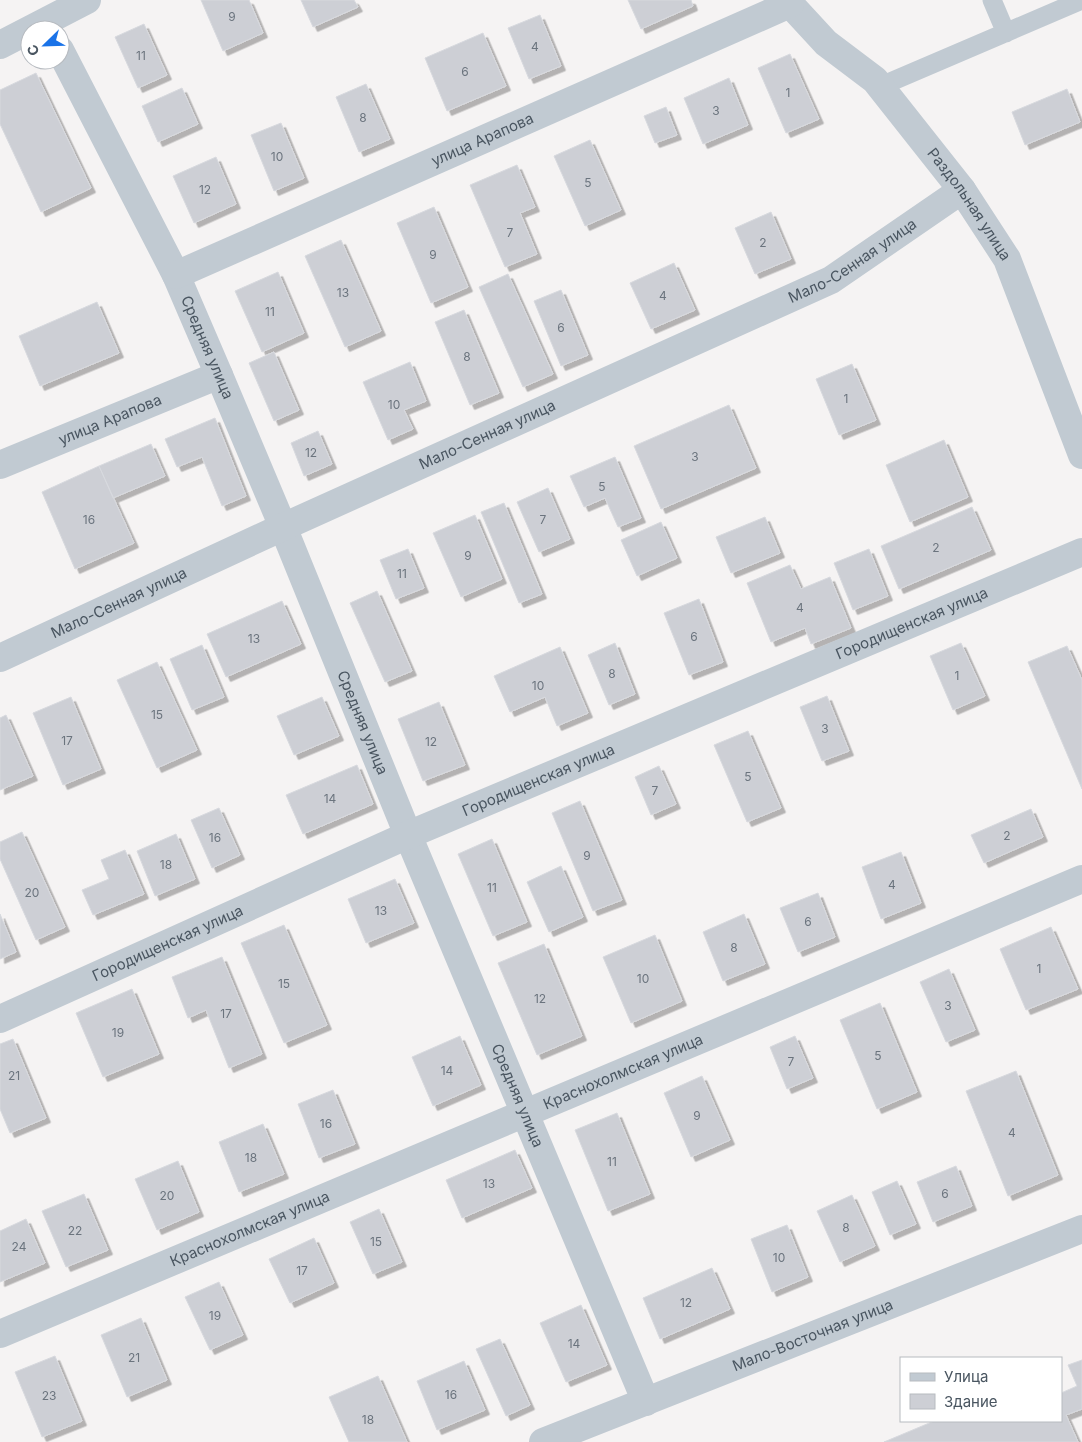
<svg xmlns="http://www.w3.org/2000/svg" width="1082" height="1442" font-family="Inter,sans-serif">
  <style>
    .building { fill: #cdcfd5; stroke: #d7d9de; filter: url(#shadow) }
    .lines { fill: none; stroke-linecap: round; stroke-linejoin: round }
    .lane { stroke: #c1cad2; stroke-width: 19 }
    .street { stroke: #c1cad2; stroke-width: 28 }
    .labels { text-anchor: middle; stroke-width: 4.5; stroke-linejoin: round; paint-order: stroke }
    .number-label { font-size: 12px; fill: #6b747e }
    .street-label { font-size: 15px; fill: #4a5661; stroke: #fff }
  </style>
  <defs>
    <filter id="shadow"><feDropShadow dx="4.5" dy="4.5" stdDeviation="0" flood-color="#0004"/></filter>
  </defs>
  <rect width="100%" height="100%" fill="#f5f3f3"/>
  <path class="building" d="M201,0H249L263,33L223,51Z
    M301,0H354L358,7L313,27Z
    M628,0H691L693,6L641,29Z
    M540,15L561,66L529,79L508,28Z
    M144,24L167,75L138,88L115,37Z
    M483,33L506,86L447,111L425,58Z
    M790,54L819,119L786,133L758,68Z
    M36,73L91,188L41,212L0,124V90Z
    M729,78L748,125L703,144L684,98Z
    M366,84L390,139L359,152L336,97Z
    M182,88L198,124L158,142L142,106Z
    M1067,89L1080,122L1025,145L1012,112Z
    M666,107L677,135L655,143L644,116Z
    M281,123L304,178L274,191L251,135Z
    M590,140L621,210L585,226L554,156Z
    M216,157L236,204L194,223L173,176Z
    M517,165L535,207L520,213L537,254L505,267L470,185Z
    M434,207L468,287L431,303L397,223Z
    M771,212L791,259L755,274L735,228Z
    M341,240L381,331L345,347L305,256Z
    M674,263L695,310L651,329L630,283Z
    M278,272L304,333L262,352L235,291Z
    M508,274L553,374L523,387L479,287Z
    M561,290L588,355L561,366L534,301Z
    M97,302L119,353L40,386L19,336Z
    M464,310L499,393L470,405L435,322Z
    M274,352L299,410L274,421L249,363Z
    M410,362L426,401L404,410L413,429L388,440L363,382Z
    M852,364L876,420L839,435L816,379Z
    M729,405L756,468L661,509L634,446Z
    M215,418L246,496L222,506L202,457L177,467L165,439Z
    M318,431L332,464L304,476L291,443Z
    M944,440L968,497L910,522L886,465Z
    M151,444L165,476L113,498L99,466Z
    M615,457L641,518L618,527L605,498L584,507L570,476Z
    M99,466L134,543L75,569L42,492Z
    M548,488L570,539L539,552L517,502Z
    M504,503L542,594L519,603L481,512Z
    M972,507L991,550L899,589L881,546Z
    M475,515L502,579L461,597L433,533Z
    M765,517L780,553L731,573L716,537Z
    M661,522L677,558L637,576L621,540Z
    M408,549L424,588L396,599L380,560Z
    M869,549L888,596L853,610L834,563Z
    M790,565L801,589L830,577L851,628L811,644L805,628L771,642L747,583Z
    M377,591L412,671L385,682L350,603Z
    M699,599L723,662L689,675L664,613Z
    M282,601L301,644L226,677L207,634Z
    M615,643L635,694L609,705L588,655Z
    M961,643L985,696L953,710L930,656Z
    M202,645L224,697L192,710L170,659Z
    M1067,646L1082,680V789L1028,662Z
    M560,647L588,713L557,726L545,697L510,712L494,676Z
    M157,662L197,750L157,768L117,680Z
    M827,696L849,751L822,761L800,707Z
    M71,697L101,769L63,785L33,713Z
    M322,697L339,736L294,755L277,716Z
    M439,702L465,765L423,781L398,719Z
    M6,715L33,776L0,790V718Z
    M748,731L781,808L747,822L714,745Z
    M357,765L373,804L303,834L286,795Z
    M659,766L676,804L651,815L635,777Z
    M580,801L622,900L593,911L552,813Z
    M219,808L240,855L212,868L191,820Z
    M1031,809L1043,837L984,863L971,835Z
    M22,832L65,927L36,940L0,859V842Z
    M176,834L195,879L155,896L137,851Z
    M492,839L527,922L493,936L458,854Z
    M125,850L144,894L93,915L82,890L109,879L101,860Z
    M901,852L921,903L881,919L862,867Z
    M561,866L583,917L549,932L527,882Z
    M395,879L414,923L366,943L348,899Z
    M818,893L835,937L798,952L780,908Z
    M0,914L16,952L0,959Z
    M744,914L765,964L723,981L703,932Z
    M284,925L327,1025L284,1043L241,943Z
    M1051,927L1078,989L1026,1010L1000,949Z
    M655,935L682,1001L631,1023L603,957Z
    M544,944L582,1036L537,1055L498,963Z
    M222,957L262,1054L229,1068L206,1010L188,1018L172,977Z
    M949,969L975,1030L946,1042L920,982Z
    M132,989L159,1054L103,1077L76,1013Z
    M880,1003L917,1092L877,1109L840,1020Z
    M460,1036L481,1085L433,1106L412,1057Z
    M795,1036L813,1078L787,1089L770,1047Z
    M13,1039L46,1118L10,1133L0,1109V1044Z
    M1016,1071L1058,1175L1008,1196L966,1091Z
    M702,1076L730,1140L691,1157L664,1093Z
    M333,1090L355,1144L319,1158L298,1104Z
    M617,1113L650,1194L608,1211L575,1130Z
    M263,1124L284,1174L239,1192L219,1142Z
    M515,1150L532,1188L462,1218L446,1180Z
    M178,1161L199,1212L157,1230L135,1179Z
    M956,1166L972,1206L933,1222L917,1182Z
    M897,1181L916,1224L890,1235L872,1192Z
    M84,1194L108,1250L66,1267L42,1211Z
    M852,1195L875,1246L840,1262L817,1211Z
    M379,1209L402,1262L373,1274L350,1222Z
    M26,1219L45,1263L0,1282V1231Z
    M787,1225L808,1277L772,1292L751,1239Z
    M314,1238L334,1283L290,1303L269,1259Z
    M712,1268L730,1309L660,1339L643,1298Z
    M219,1282L243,1335L210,1350L185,1297Z
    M581,1305L607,1365L566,1382L540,1323Z
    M141,1318L167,1380L127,1397L101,1335Z
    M500,1339L530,1405L506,1416L476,1349Z
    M55,1356L82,1421L42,1437L15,1372Z
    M1082,1360V1409L1066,1415L1078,1442H884L934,1421H1061V1393L1077,1386L1068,1365Z
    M464,1361L485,1410L437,1430L417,1381Z
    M378,1376L407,1442H349L329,1397Z"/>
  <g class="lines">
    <path class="lane" d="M992,0L1006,33
      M881,86L1082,0"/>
    <g class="street">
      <path id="s1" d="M788,0L790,4L826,43L875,80L962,190L1007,259L1082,455"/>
      <path d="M0,45L87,0"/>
      <path id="s2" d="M60,50L176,275L219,375L283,527L408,835L646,1402"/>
      <path id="s3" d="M176,275L790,4"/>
      <path id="s4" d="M0,465L219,375"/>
      <path id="s5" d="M0,658L283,527L831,280L962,190"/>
      <path id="s6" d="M0,1019L408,835L1082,552"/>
      <path id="s7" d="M0,1334L1082,879"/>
      <path id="s8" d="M543,1442L1082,1229"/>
    </g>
  </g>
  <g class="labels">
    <g class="number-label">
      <text x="232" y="21">9</text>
      <text x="535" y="51">4</text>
      <text x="141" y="60">11</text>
      <text x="465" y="76">6</text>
      <text x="788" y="97">1</text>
      <text x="716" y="115">3</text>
      <text x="363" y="122">8</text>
      <text x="277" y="161">10</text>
      <text x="588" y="187">5</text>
      <text x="205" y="194">12</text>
      <text x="510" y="237">7</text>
      <text x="763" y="247">2</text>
      <text x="433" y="259">9</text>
      <text x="343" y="297">13</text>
      <text x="663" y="300">4</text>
      <text x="270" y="316">11</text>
      <text x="561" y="332">6</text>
      <text x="467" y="361">8</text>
      <text x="846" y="403">1</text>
      <text x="394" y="409">10</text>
      <text x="311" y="457">12</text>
      <text x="695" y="461">3</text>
      <text x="602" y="491">5</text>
      <text x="89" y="524">16</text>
      <text x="543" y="524">7</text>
      <text x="936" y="552">2</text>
      <text x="468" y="560">9</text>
      <text x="402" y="578">11</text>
      <text x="800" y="612">4</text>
      <text x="694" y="641">6</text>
      <text x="254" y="643">13</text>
      <text x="612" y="678">8</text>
      <text x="957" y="680">1</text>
      <text x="538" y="690">10</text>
      <text x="157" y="719">15</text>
      <text x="825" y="733">3</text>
      <text x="67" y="745">17</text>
      <text x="431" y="746">12</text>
      <text x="748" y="781">5</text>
      <text x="655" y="795">7</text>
      <text x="330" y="803">14</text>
      <text x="1007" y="840">2</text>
      <text x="215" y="842">16</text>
      <text x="587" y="860">9</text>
      <text x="166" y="869">18</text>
      <text x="892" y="889">4</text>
      <text x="492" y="892">11</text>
      <text x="32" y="897">20</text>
      <text x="381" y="915">13</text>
      <text x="808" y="926">6</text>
      <text x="734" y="952">8</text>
      <text x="1039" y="973">1</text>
      <text x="643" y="983">10</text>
      <text x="284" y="988">15</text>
      <text x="540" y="1003">12</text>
      <text x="948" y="1010">3</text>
      <text x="226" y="1018">17</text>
      <text x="118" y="1037">19</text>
      <text x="878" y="1060">5</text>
      <text x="791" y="1066">7</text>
      <text x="447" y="1075">14</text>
      <text x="14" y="1080">21</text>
      <text x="697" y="1120">9</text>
      <text x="326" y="1128">16</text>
      <text x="1012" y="1137">4</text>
      <text x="251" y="1162">18</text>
      <text x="612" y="1166">11</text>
      <text x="489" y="1188">13</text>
      <text x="945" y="1198">6</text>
      <text x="167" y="1200">20</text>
      <text x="846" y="1232">8</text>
      <text x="75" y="1235">22</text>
      <text x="376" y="1246">15</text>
      <text x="19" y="1251">24</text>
      <text x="779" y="1262">10</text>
      <text x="302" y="1275">17</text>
      <text x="686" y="1307">12</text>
      <text x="215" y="1320">19</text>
      <text x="574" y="1348">14</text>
      <text x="134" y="1362">21</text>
      <text x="451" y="1399">16</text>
      <text x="49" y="1400">23</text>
      <text x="368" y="1424">18</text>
    </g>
    <g class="street-label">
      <text dy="5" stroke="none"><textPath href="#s3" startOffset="335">улица Арапова</textPath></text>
      <text dy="5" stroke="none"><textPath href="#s1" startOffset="275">Раздольная улица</textPath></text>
      <text dy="5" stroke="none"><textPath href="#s5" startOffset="941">Мало-Сенная улица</textPath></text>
      <text dy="5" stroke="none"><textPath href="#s2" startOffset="332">Средняя улица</textPath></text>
      <text dy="5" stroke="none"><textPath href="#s4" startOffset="119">улица Арапова</textPath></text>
      <text dy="5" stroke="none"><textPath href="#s5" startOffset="536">Мало-Сенная улица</textPath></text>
      <text dy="5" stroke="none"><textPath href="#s5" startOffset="131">Мало-Сенная улица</textPath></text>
      <text dy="5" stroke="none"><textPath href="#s6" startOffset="994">Городищенская улица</textPath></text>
      <text dy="5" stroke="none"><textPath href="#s2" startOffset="738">Средняя улица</textPath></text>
      <text dy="5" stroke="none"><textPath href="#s6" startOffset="589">Городищенская улица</textPath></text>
      <text dy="5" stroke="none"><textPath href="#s6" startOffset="184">Городищенская улица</textPath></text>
      <text dy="5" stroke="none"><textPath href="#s7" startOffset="676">Краснохолмская улица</textPath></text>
      <text dy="5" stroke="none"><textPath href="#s2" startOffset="1142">Средняя улица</textPath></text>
      <text dy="5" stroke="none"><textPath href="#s7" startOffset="271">Краснохолмская улица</textPath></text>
      <text dy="5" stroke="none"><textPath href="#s8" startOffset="290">Мало-Восточная улица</textPath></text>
    </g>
  </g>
  <rect x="900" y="1357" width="162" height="65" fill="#ffffff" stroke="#b7bbc0"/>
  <rect x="910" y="1373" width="25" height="8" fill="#c1cad2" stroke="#b7bbc0"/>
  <text x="944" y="1382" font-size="15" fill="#4a5661">Улица</text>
  <rect x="910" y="1394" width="25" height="15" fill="#cdcfd5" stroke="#b7bbc0"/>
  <text x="944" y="1407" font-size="15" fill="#4a5661">Здание</text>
  <g transform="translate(45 45) rotate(247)"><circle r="24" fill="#ffffff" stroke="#b7bbc0"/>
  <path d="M0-4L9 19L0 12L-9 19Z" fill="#1a73e8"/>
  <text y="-8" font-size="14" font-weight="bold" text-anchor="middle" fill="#4a5661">С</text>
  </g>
</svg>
